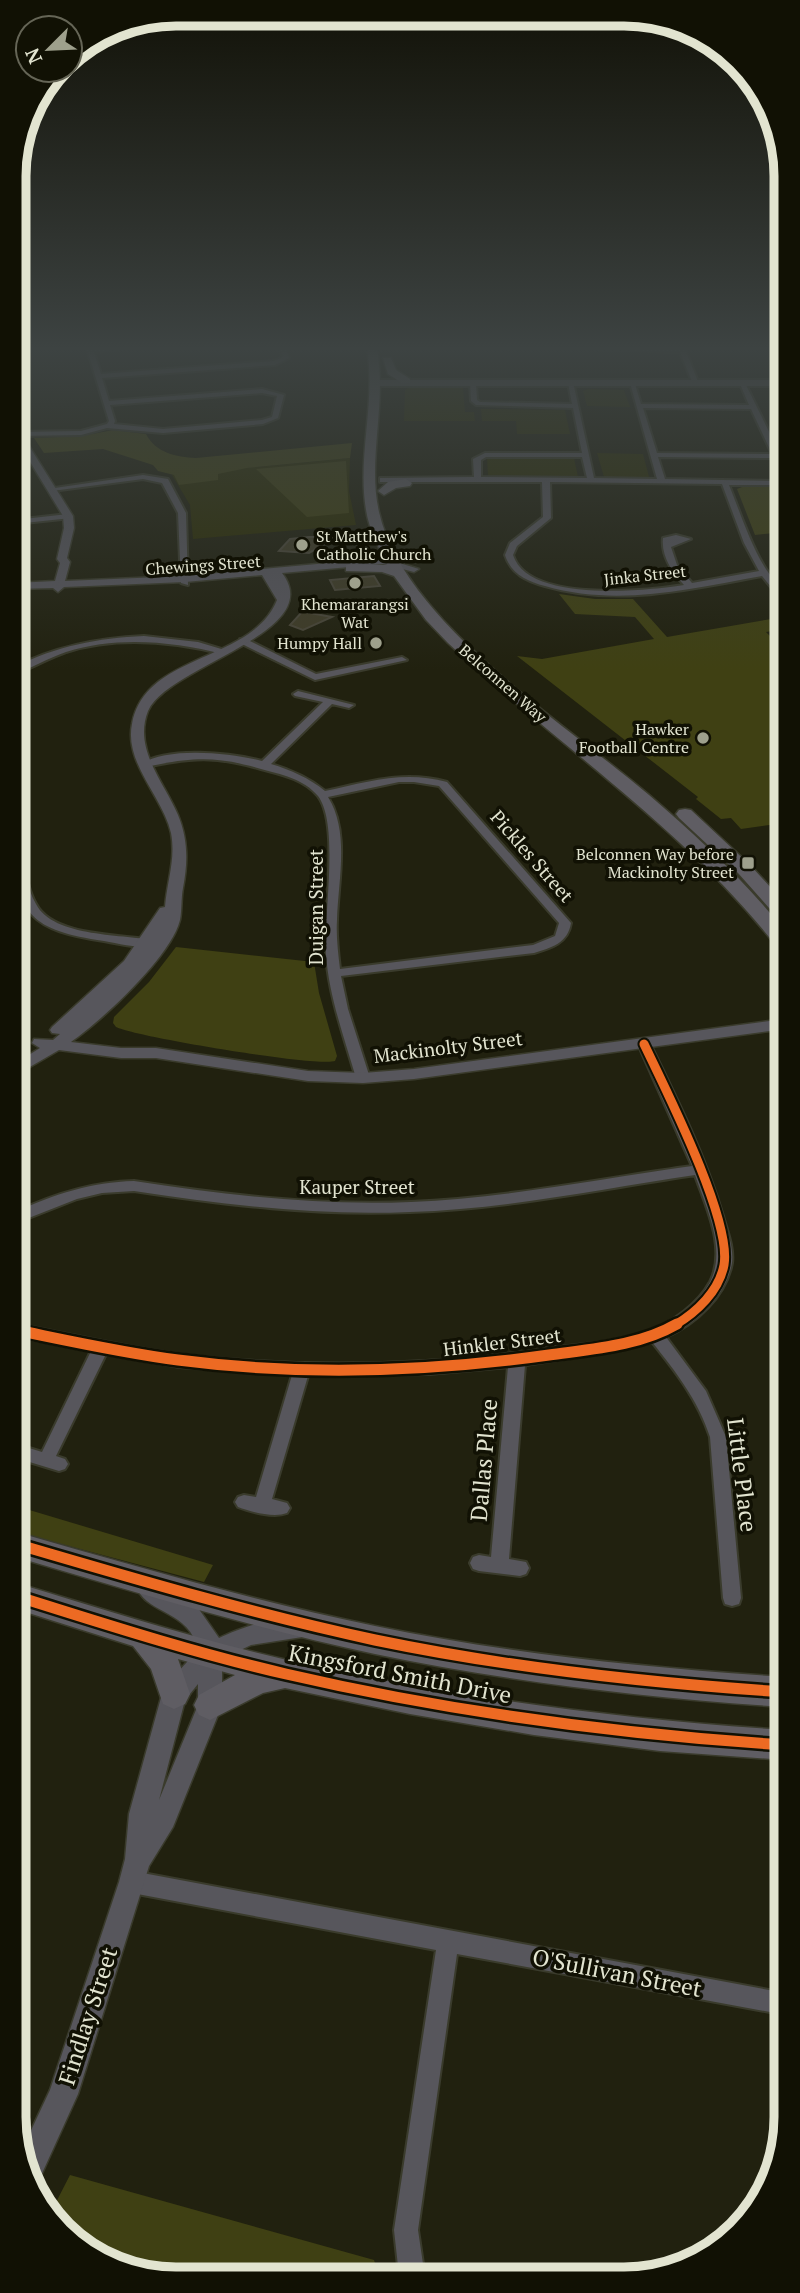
<svg xmlns="http://www.w3.org/2000/svg" width="800" height="2293" font-family="'PT Serif',serif">
  <style>
    .built { fill: #2d2e05 }
    .green { fill: #3f4013 }
    .building { fill: #3f3c27; stroke: #494638; stroke-width: 2 }
    .lines { fill: none; stroke-linecap: round; stroke-linejoin: round }
    .minor-casing { stroke: #3a3b2c; stroke-width: 4 }
    .tertiary-casing { stroke: #3a3b2c; stroke-width: 3 }
    .secondary-casing { stroke: #3a3b2c; stroke-width: 4 }
    .primary-casing { stroke: #3a3b2c; stroke-width: 3 }
    .minor { fill: #57565c; fill-rule: evenodd }
    .tertiary { fill: #57565c; fill-rule: evenodd }
    .secondary { fill: #58575b; fill-rule: evenodd }
    .primary { fill: #5f5d63; fill-rule: evenodd }
    .cycleway-far1-casing { stroke: #111104; stroke-width: 13 }
    .cycleway-casing { stroke: #111104; stroke-width: 16 }
    .cycleway-far1 { stroke: #ed6a23; stroke-width: 9 }
    .cycleway { stroke: #ed6a23; stroke-width: 11 }
    .poi-dot { fill: #9ea08c; stroke: #111104; stroke-width: 2.5 }
    .labels { text-anchor: middle; stroke-width: 7; stroke-linejoin: round; paint-order: stroke }
    .far-poi-label { font-size: 16px; fill: #e2e4d0; stroke: #111104; text-anchor: end }
    .far-street-label { font-size: 16px; fill: #e2e4d0; stroke: #111104 }
    .street-label { font-size: 19px; fill: #e2e4d0; stroke: #111104 }
    .near-street-label { font-size: 23px; fill: #e2e4d0; stroke: #111104 }
    .rim { fill: none; stroke: #e2e4d0; stroke-width: 9 }
  </style>
  <rect width="100%" height="100%" fill="#21210f"/>
  <path class="built" d="M410,387L463,388L465,412H474L475,421H404L405,390Z
    M588,389L624,390L630,407L587,406L583,391Z
    M481,409L565,410L570,434H517L516,421H482Z
    M597,453L643,454L649,477H604Z
    M350,458L349,491L356,525L193,539L190,505L172,475Z
    M487,458H574L578,477H488Z"/>
  <path class="green" d="M113,430L146,434C156,453 176,457 196,458L352,443L350,458L247,468L218,474V480L179,485L174,475L158,471L153,465L103,449L44,453L34,438L82,436Z
    M346,461L349,513L307,517L256,469Z
    M742,487H783V532L755,535L737,489Z
    M559,594L595,599H633L667,637L783,617L784,629L766,632L775,641L784,640V810L780,811L784,815V823L741,829L731,818L721,819L696,799L698,797L517,656L542,659L654,639L635,617L575,614Z
    M176,947L314,962L319,993L337,1056L335,1061C318,1067 136,1037 116,1027L113,1023L114,1017L149,982Z
    M16,1506L213,1565L204,1582L16,1532Z
    M70,2175L374,2260L379,2276H145L97,2251L54,2217L51,2212Z"/>
  <path class="building" d="M309,537H338L309,553L279,551L290,539Z
    M374,576L380,586L335,590L330,580Z
    M302,612H304L332,617L303,630L290,625Z"/>
  <g class="lines">
    <defs>
      <path id="minor" d="M87,349H122L94,352L101,374L274,361L283,357L280,349H286L289,358L275,365L102,378L109,401L262,389L284,395L278,418L263,424L163,433L107,428L81,435L15,436L17,432L81,431L107,424L109,421ZM262,393L277,396L272,417L262,420L163,429L114,424L115,421L110,405Z
        M595,349H685L699,384L696,386L693,384L680,352Z
        M473,381L476,383L477,400L480,402L572,404L568,383L573,382L594,478L657,479L630,383L635,384L641,404L749,405L740,384L745,383L781,456L783,472L779,470L774,458L658,457L665,479L783,481V485H729C740,512 749,541 764,566C770,577 783,587 783,598H780L762,576C690,589 617,607 545,586C527,581 511,574 505,555L510,543L543,517L542,482H380V478H383L474,477L473,459L485,453H582L573,408L476,405L471,401L470,383ZM643,408L751,409L772,454L657,453ZM486,457H582L587,478L481,477V460ZM550,482L722,484L744,543L759,571L692,583L677,565L671,547L691,539L676,535L663,538C661,556 672,572 684,585C646,591 528,603 513,555L517,546L551,518Z
        M143,475L168,479L186,513L188,585L181,583L178,513L162,483L143,479L52,491L48,489Z
        M68,514L72,516L71,518L15,524V520Z
        M144,636L198,642L228,651L223,654C171,641 117,636 66,652C48,658 32,668 15,674V667C56,646 98,638 144,636Z
        M240,639H246L316,674L402,657L407,660L315,680L240,643Z
        M298,691L354,705L349,708L332,704L271,764C291,770 309,778 325,791C367,782 404,770 447,782L571,923C568,943 551,948 534,953L341,976L348,1009L370,1078L363,1082L356,1078C344,1037 329,996 326,955C323,916 340,825 318,796C304,779 280,774 261,769C217,756 192,757 146,767L141,764C169,746 231,753 262,761L323,702L295,696L293,694ZM399,782H414L439,786L559,923L555,936L533,945L340,969C338,952 336,936 337,920C338,881 350,832 328,797Z
        M15,843L21,846C25,865 26,887 36,904C53,938 126,934 158,941L160,944L158,947C142,949 120,944 104,941C32,930 15,916 15,843Z
        M644,1040L650,1044C678,1101 705,1156 723,1216C727,1231 734,1247 732,1263C726,1296 696,1324 666,1337L706,1391L726,1437L741,1598L739,1604L732,1606L725,1604L723,1598L710,1437C698,1400 676,1372 652,1342L609,1352L525,1365L509,1559L526,1562L529,1568L526,1574L520,1576L479,1571L473,1569L470,1563L473,1557L479,1555L491,1557L508,1367L428,1374L308,1376L272,1499L287,1503L290,1508L287,1513C274,1518 251,1512 238,1507L235,1502L238,1497L244,1495L256,1497L292,1375L180,1367L106,1354L56,1456L65,1459L68,1464L65,1469L59,1471L23,1460L20,1455L23,1450L29,1448L42,1452L91,1351L16,1336V1324C79,1336 139,1350 203,1357C319,1368 435,1365 551,1348C583,1344 619,1342 650,1331C673,1322 698,1304 710,1282C727,1249 706,1207 695,1175C601,1189 506,1209 410,1212C317,1216 226,1205 134,1191L102,1193L77,1199L16,1223V1212C54,1194 92,1182 134,1181C226,1195 318,1206 411,1202C505,1198 599,1179 692,1166L638,1044Z
        M132,1871L785,1993L786,2015L457,1954L418,2230L423,2264L429,2276H403L398,2266L394,2230L436,1950L132,1893L124,1890L121,1882L124,1874Z"/>
      <path id="tertiary" d="M15,427L19,430L73,516L74,528L67,558L70,562L65,581L185,576L383,558L419,569L414,572L383,564L282,573C328,633 168,665 148,711C133,749 164,782 178,815C188,839 188,862 183,888C181,898 182,910 180,920C171,957 102,1020 71,1042L121,1048H156L308,1071L363,1073L414,1069L784,1019V1029L414,1079L363,1083L308,1081L156,1058H121L59,1050L16,1075V1063L40,1048L32,1043L34,1039L53,1040L60,1034L52,1033L50,1030L52,1027L124,961L160,908L165,907C167,881 176,859 171,833C163,797 124,763 132,724C145,652 252,663 277,600L262,575L185,582L64,587L58,592L53,588L15,589V583L55,581L60,563L57,559L64,528L63,516L15,437Z
        M149,1580L196,1605L219,1638C242,1627 284,1612 309,1622L313,1629L309,1636L251,1645L222,1659V1705L173,1827L149,1866L78,2094L39,2180L35,2181L20,2154L50,2090L119,1882L125,1859L129,1814L162,1694L165,1686L198,1650C190,1611 149,1614 138,1590L141,1583ZM198,1684V1705L159,1800L185,1700Z"/>
      <path id="secondary" d="M783,380V386H376L372,383L376,380Z"/>
      <path id="primary" d="M367,349H377C387,405 367,460 379,512C403,621 567,725 649,795C698,837 744,880 784,930V949L777,947C684,828 558,746 448,643L426,620L394,576L382,572L346,571V565L351,564L387,565C379,547 369,530 366,510C357,456 376,403 367,349Z
        M383,358H391L396,370L410,379V383H402L388,374Z
        M406,479L412,483L410,486L396,488L384,495L378,491L388,482Z
        M685,809L691,810L750,865L784,902V919L777,917L738,873L679,818L676,814L679,810Z
        M16,1532C135,1566 254,1601 375,1626C510,1654 647,1668 785,1677V1707C647,1698 510,1682 375,1654C254,1628 135,1592 16,1557Z
        M16,1583C106,1610 195,1639 287,1660C451,1697 617,1719 785,1730V1760L660,1751L534,1735L410,1714L285,1688L263,1693L210,1720L199,1715L194,1705L199,1695L235,1675L178,1659L190,1694L185,1704L174,1709L163,1704L151,1669L133,1646L16,1609Z"/>
    </defs>
    <use href="#minor" class="minor-casing"/>
    <use href="#tertiary" class="tertiary-casing"/>
    <use href="#secondary" class="secondary-casing"/>
    <use href="#primary" class="primary-casing"/>
    <use href="#minor" class="minor"/>
    <use href="#tertiary" class="tertiary"/>
    <use href="#secondary" class="secondary"/>
    <use href="#primary" class="primary"/>
    <defs>
      <path id="cycleway-far1" d="M644,1044C665,1088 732,1220 724,1265C719,1291 697,1312 675,1325"/>
      <path id="cycleway" d="M16,1330C70,1341 124,1353 178,1360C301,1376 427,1372 549,1355C592,1349 639,1346 677,1324
        M16,1544C135,1579 254,1614 375,1640C510,1668 647,1683 785,1692
        M16,1596C105,1624 195,1653 286,1674C450,1712 617,1734 785,1745"/>
    </defs>
    <use href="#cycleway-far1" class="cycleway-far1-casing"/>
    <use href="#cycleway" class="cycleway-casing"/>
    <use href="#cycleway-far1" class="cycleway-far1"/>
    <use href="#cycleway" class="cycleway"/>
  </g>
  <linearGradient id="sky" x2="0" y2="1"><stop stop-color="#121208"/><stop offset="0.52" stop-color="#3d4342"/><stop offset="1" stop-color="#3d4342" stop-opacity="0"/></linearGradient>
  <rect width="800" height="670" fill="url(#sky)"/>
  <g class="poi-dot">
    <circle cx="302" cy="545" r="7"/>
    <circle cx="355" cy="583" r="7"/>
    <circle cx="376" cy="643" r="7"/>
    <circle cx="703" cy="738" r="7"/>
    <rect x="741" y="856" width="14" height="14" rx="3.5"/>
  </g>
  <g class="labels">
    <g class="far-poi-label">
      <text x="316" y="542" text-anchor="start">St Matthew's<tspan x="316" dy="18">Catholic Church</tspan></text>
      <text x="355" y="610" text-anchor="middle">Khemararangsi<tspan x="355" dy="18">Wat</tspan></text>
      <text x="362" y="649">Humpy Hall</text>
      <text x="689" y="735">Hawker<tspan x="689" dy="18">Football Centre</tspan></text>
      <text x="734" y="860">Belconnen Way before<tspan x="734" dy="18">Mackinolty Street</tspan></text>
    </g>
    <g class="far-street-label">
      <text transform="translate(203 565) rotate(-4)" y="6">Chewings Street</text>
      <text transform="translate(645 575) rotate(-6)" y="6">Jinka Street</text>
      <text transform="translate(503 683) rotate(41)" y="6">Belconnen Way</text>
    </g>
    <g class="street-label">
      <text transform="translate(532 856) rotate(49)" y="7">Pickles Street</text>
      <text transform="translate(316 907) rotate(-90)" y="7">Duigan Street</text>
      <text transform="translate(448 1047) rotate(-7)" y="7">Mackinolty Street</text>
      <text x="357" y="1194">Kauper Street</text>
      <text transform="translate(502 1342) rotate(-7)" y="7">Hinkler Street</text>
    </g>
    <g class="near-street-label">
      <text transform="translate(484 1460) rotate(-85)" y="8">Dallas Place</text>
      <text transform="translate(742 1475) rotate(83)" y="8">Little Place</text>
      <text transform="translate(400 1674) rotate(11)" y="8">Kingsford Smith Drive</text>
      <text transform="translate(617 1973) rotate(11)" y="8">O'Sullivan Street</text>
      <text transform="translate(88 2016) rotate(-72)" y="8">Findlay Street</text>
    </g>
  </g>
  <path d="M0 0H800V2293H0ZM176 26H624A150 150 0 0 1 774 176V2117A150 150 0 0 1 624 2267H176A150 150 0 0 1 26 2117V176A150 150 0 0 1 176 26Z" fill="#111104" fill-rule="evenodd"/>
  <path class="rim" d="M176 26H624A150 150 0 0 1 774 176V2117A150 150 0 0 1 624 2267H176A150 150 0 0 1 26 2117V176A150 150 0 0 1 176 26Z"/>
  <g transform="translate(49 49) rotate(246)"><circle r="33" fill="#111104" stroke="#656556" stroke-width="2"/>
  <path d="M0-5L12 26L0 18L-12 26Z" fill="#9ea08c"/>
  <text y="-10" font-size="19" font-weight="bold" text-anchor="middle" fill="#e2e4d0">N</text>
  </g>
</svg>
